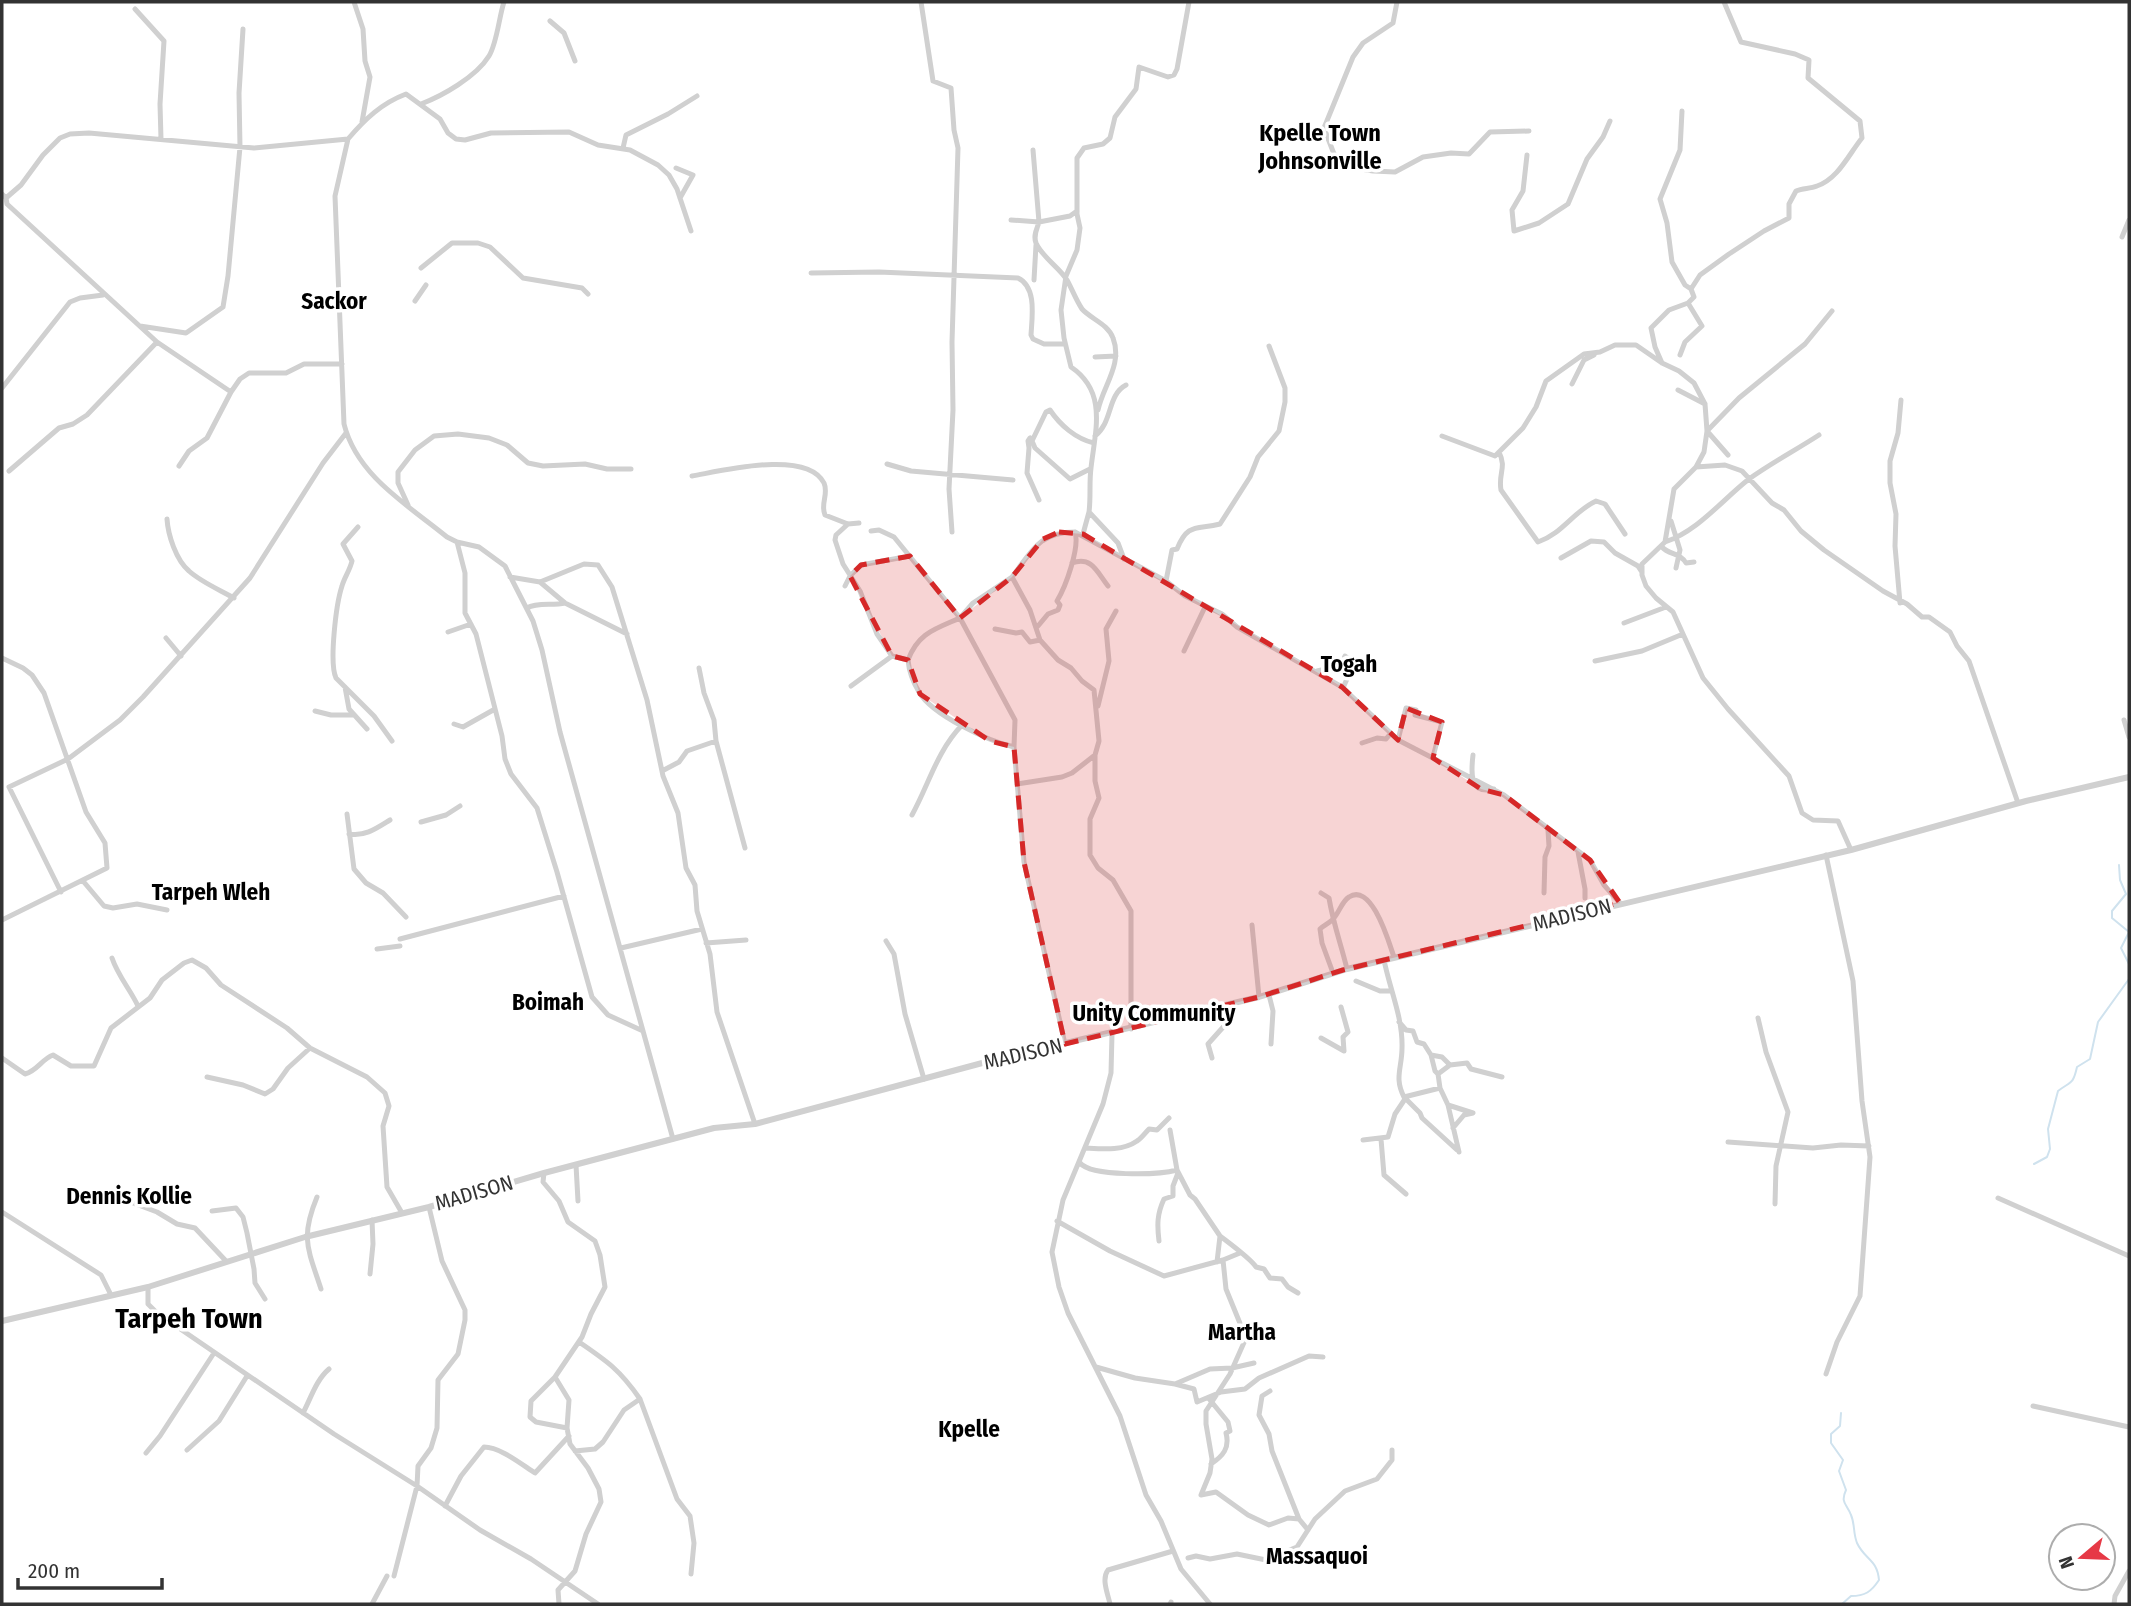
<svg xmlns="http://www.w3.org/2000/svg" width="2131" height="1606" font-family="'Fira Sans Condensed',sans-serif">
  <style>
    .lines { fill: none; stroke-linecap: round; stroke-linejoin: round }
    .stream { stroke: #cfe2ee; stroke-width: 2 }
    .minor { stroke: #d0d0d0; stroke-width: 5 }
    .tertiary { stroke: #d0d0d0; stroke-width: 6 }
    .marked { fill: #d62828; fill-opacity: 0.2; stroke: #d62828; stroke-width: 5; stroke-dasharray: 14 9; stroke-linejoin: round }
    .labels { text-anchor: middle; stroke-width: 7; stroke-linejoin: round; paint-order: stroke }
    .street-label { font-size: 21px; fill: #333; stroke: #fff }
    .neighbourhood-label { font-size: 23px; font-weight: bold; fill: #000; stroke: #fff }
    .quarter-label { font-size: 24px; font-weight: bold; fill: #000; stroke: #fff }
    .district-label { font-size: 28px; font-weight: bold; fill: #000; stroke: #fff }
  </style>
  <rect width="100%" height="100%" fill="#fff"/>
  <g class="lines">
    <path class="stream" d="M2119,865L2120,880L2126,894L2112,911V918L2129,932L2121,948L2129,964
      M2034,1164L2047,1157L2050,1149L2048,1129L2058,1091C2071,1081 2073,1085 2077,1067L2090,1059L2098,1022L2129,979
      M1841,1413L1840,1426L1831,1434V1443L1843,1460L1839,1471L1846,1490C1840,1503 1847,1504 1851,1515C1855,1524 1853,1533 1857,1543C1865,1560 1877,1559 1879,1580C1871,1592 1865,1596 1851,1596L1842,1604"/>
    <path class="minor" d="M354,2L363,29L365,61L370,77L362,122
      M921,2L933,81L951,88L954,130L958,148L952,342L953,410L949,489L952,532
      M1397,2L1393,23L1363,43L1353,57L1324,128L1334,154L1349,167L1373,171L1395,172L1423,157L1451,153L1469,154L1490,132L1529,131
      M135,9L164,41L160,104L161,139
      M550,21L564,33L575,61
      M421,104C442,96 476,77 489,56C497,43 499,17 504,2
      M348,139L335,196L344,424C357,476 408,505 447,537L457,542L479,547L505,566L533,621L542,650L560,732L673,1139
      M623,148L626,135L668,114L697,96
      M1527,155L1523,191L1512,210L1514,231L1539,223L1568,204L1587,159L1603,137L1610,121
      M676,168L693,175L680,198
      M2,194L6,198L21,185L43,155L60,138L70,134L89,133L254,148L348,139C365,119 382,103 406,94L440,119L448,133L456,139L465,140L491,133L569,132L598,145L630,150L658,165L669,175L677,189L691,231
      M6,198L7,204L157,342L231,392L240,379L249,373H286L304,364H342
      M1077,211L1070,216L1039,222C1037,229 1033,235 1036,243C1042,257 1059,267 1067,280C1072,289 1076,300 1082,309C1091,319 1108,324 1113,338C1123,364 1103,386 1098,410
      M1011,220L1039,222L1033,150
      M2122,237L2129,220
      M421,268L452,243H478L490,247L523,278L582,288L588,294
      M811,273L879,272L1018,278C1037,287 1032,317 1031,335L1033,339L1044,344H1065
      M1034,280L1036,245
      M1691,289L1700,275L1729,254L1764,231L1789,218V204L1796,191C1803,188 1810,189 1817,186C1838,179 1849,154 1862,138L1860,121L1808,78L1809,60L1795,54L1741,42L1724,2
      M415,301L426,285
      M140,326L186,333L223,307L228,276L240,147L239,93L243,29
      M1680,355L1685,342L1702,326L1688,303
      M1095,357L1116,356
      M1662,363L1655,347L1651,328L1669,310L1688,303L1694,297L1691,289L1685,285L1672,262L1667,223L1660,199L1680,150L1682,111
      M1572,384L1584,360L1594,355
      M2,388L70,302L80,298L103,295
      M1678,390L1705,404
      M1095,436C1113,422 1107,395 1126,385
      M1442,436L1495,456L1523,428L1536,407L1546,381L1584,354L1600,352L1615,345H1636L1662,363L1679,371L1694,383L1705,404L1707,431L1704,452L1696,467L1674,489L1665,542L1642,564V575L1646,586L1656,598L1673,612L1703,678L1728,709L1789,776L1802,813L1813,820L1838,821L1851,850
      M1032,441L1030,438L1028,441L1029,448L1027,473L1039,500
      M1499,452C1507,468 1498,473 1501,490L1538,542C1562,534 1574,511 1596,501L1605,504L1625,534
      M1728,455L1707,431L1739,398L1805,344L1832,311
      M887,464L911,471L1013,480
      M179,466L189,451L207,438L231,392
      M1696,467L1725,465L1742,471L1772,503L1784,510L1801,531L1824,550L1883,591L1907,604L1922,617H1929L1950,632L1957,646L1969,661L2018,803
      M1090,469L1070,479L1035,448L1032,441L1046,412L1050,410C1060,425 1076,439 1094,443
      M9,471L59,428L73,424L87,415L157,342
      M692,476C721,471 807,449 824,483C829,494 820,504 825,515L848,524L859,523
      M408,505L398,483V472L415,450L434,436L458,434L489,438L507,445L528,463L543,466L585,464L607,469H631
      M1089,512C1091,497 1089,483 1091,468C1095,431 1108,392 1071,367L1064,338L1061,310L1066,276L1077,250L1080,228L1077,214V158L1084,148L1103,144L1110,138L1115,117L1136,89L1139,67L1168,77L1174,75L1177,69L1189,2
      M167,519C168,535 176,560 189,571C201,582 220,590 234,598
      M1671,521L1680,550L1676,568
      M848,524L836,535L835,540L843,564L860,591L877,634L892,656L908,660
      M358,527L343,544L352,561C350,570 344,578 342,586C336,604 329,663 336,678L374,716L392,741
      M871,531L879,530L894,537L960,618C935,629 918,633 908,660C909,671 913,682 919,692C932,715 988,741 1014,747
      M1083,534L1089,512L1118,543L1124,559
      M457,542L465,573V613L476,634L502,736L505,759L511,774L537,808L557,872L592,997L608,1015L643,1031
      M1665,542C1698,531 1722,500 1749,479C1771,463 1796,450 1819,435
      M1662,547C1669,555 1681,553 1686,563L1694,562
      M1561,558L1591,541L1604,542L1615,553L1638,566L1642,572
      M1072,563C1092,556 1097,572 1108,586
      M510,577L540,582L584,564L598,565L612,587L647,700L663,776L678,813L686,868L695,885L697,911L710,954L717,1012L755,1124
      M1012,577L973,603L960,618L1015,720L1014,747L1024,862L1065,1044
      M1166,581L1172,550L1177,549C1188,522 1197,530 1220,524L1250,477L1258,457L1279,431L1285,402V388L1269,346
      M540,582L565,603L627,634
      M845,586L850,576L861,565L910,556
      M1900,603L1895,546L1896,514L1890,483V461L1898,433L1901,400
      M527,608C537,602 553,606 565,603
      M1624,623L1666,607
      M1038,626L1048,614L1058,610L1060,605L1057,601C1066,586 1080,547 1075,532
      M995,629L1016,633L1022,632L1030,642L1040,640
      M448,632L471,624
      M166,638L181,656
      M1184,651L1205,607
      M2,658L23,668L32,675L44,693L86,812L105,843L107,868L2,920
      M1595,661L1642,651L1683,634
      M699,668L704,693L714,720L716,741L745,848
      M1317,671L1340,666L1345,656L1354,663L1343,688
      M851,686L892,656
      M345,687L349,709L367,729
      M1098,706L1109,661L1106,629L1116,611
      M315,711L331,715H353
      M2124,720L2129,737
      M454,724L463,727L495,709
      M1398,740L1406,708L1416,710L1415,715L1442,722L1433,757
      M1362,743L1377,738L1386,739L1391,733
      M1095,755V781L1099,798L1090,819V855L1098,868L1113,880L1131,911V1029
      M1473,755C1471,772 1469,795 1494,789
      M662,771L679,762L687,751L716,741
      M1017,784L1062,777L1072,773L1095,755L1099,741L1094,690L1082,681L1071,668L1058,660L1040,640L1030,610L1012,577C1032,551 1039,532 1075,532L1166,581L1185,596L1222,614L1237,627L1342,687L1398,740L1504,795L1590,860L1604,885L1620,903
      M347,814L354,869L366,883L383,893L406,917
      M912,815C929,784 937,751 962,725
      M421,822L446,815L460,806
      M349,834C365,837 377,828 390,820
      M1578,852L1585,889V898
      M83,881L104,906L113,908L137,904L167,910
      M61,892L9,787L68,759L120,720L143,697L250,578L323,463L346,433
      M1321,893L1329,898C1333,923 1341,944 1347,969
      M1544,893L1545,857L1549,846L1548,830
      M1252,925L1259,997
      M400,939L564,896
      M886,941L894,954L905,1014L924,1079
      M706,943L746,940
      M621,948L702,929
      M377,949L400,946
      M112,958C118,976 130,989 138,1006
      M1384,960C1390,990 1403,1018 1402,1048C1402,1068 1394,1078 1404,1097L1440,1088L1448,1105L1459,1152
      M1333,973L1322,943L1320,929C1324,925 1330,923 1333,919C1339,913 1342,901 1349,897C1372,882 1389,943 1394,957
      M1356,981L1380,991H1392
      M1269,995L1273,1011L1271,1044
      M1341,1007L1348,1032L1343,1037L1344,1051
      M1758,1018L1766,1052L1788,1112L1776,1166L1775,1204
      M1399,1022L1406,1030L1413,1031L1417,1042L1424,1044L1431,1055L1442,1057L1450,1065
      M1112,1034L1111,1073L1103,1104L1063,1200L1052,1252L1059,1287L1068,1313L1120,1416L1146,1495L1161,1521L1181,1569L1210,1604
      M1321,1038L1344,1051
      M1431,1055L1435,1071L1438,1074
      M2,1058L25,1074C37,1071 42,1059 53,1055L71,1066H94L111,1028L150,998L162,980L184,963L192,960L206,968L221,985L287,1028L310,1048L367,1077L385,1093L389,1106L383,1126L387,1187L402,1213
      M1212,1058L1208,1044L1225,1025L1226,1006
      M207,1077L243,1085L265,1094L273,1089L288,1068L310,1048
      M1440,1088L1438,1074L1450,1065L1467,1063L1471,1069L1502,1077
      M1404,1097L1420,1113L1422,1118L1457,1150
      M1448,1105L1473,1113L1464,1115L1453,1128
      M1381,1139L1384,1175L1406,1194
      M1363,1140L1388,1137L1395,1114L1405,1099
      M1728,1142L1813,1148L1841,1145L1869,1146
      M1086,1148C1103,1149 1123,1151 1137,1141C1142,1138 1145,1133 1149,1129L1157,1130L1169,1118
      M1080,1163C1092,1177 1158,1175 1177,1170L1170,1130
      M576,1165L578,1201
      M1177,1170L1190,1195L1195,1199L1220,1236L1217,1262
      M544,1173L543,1182L559,1201L568,1222L595,1241L600,1255L605,1287L591,1314L582,1337L555,1377L569,1400L567,1428L570,1444L588,1468L599,1489L601,1502L586,1534L575,1571L558,1590L559,1604
      M317,1197C300,1238 308,1249 321,1289
      M1998,1198L2129,1256
      M133,1203L157,1212L177,1224L195,1228L226,1261
      M212,1211L236,1208L243,1217L247,1233L254,1269L255,1283L265,1299
      M2,1212L101,1275L111,1295
      M1057,1221L1110,1251L1164,1276L1223,1260L1226,1289L1246,1338L1230,1374L1206,1411V1424L1212,1459L1210,1473L1201,1495
      M1220,1236C1229,1243 1251,1259 1256,1267L1264,1269L1270,1278L1282,1279L1288,1287L1298,1293
      M1159,1241C1157,1225 1157,1214 1164,1199L1173,1196V1186L1178,1173
      M1223,1260L1240,1253
      M370,1274L373,1244L372,1220
      M148,1287V1304L157,1313L334,1434L417,1486L480,1530L531,1559L598,1604
      M579,1342C607,1361 620,1370 640,1399
      M1096,1367L1135,1378L1175,1384L1194,1389L1197,1402L1221,1392L1245,1389L1259,1378L1309,1356L1323,1357
      M1826,1374L1837,1342L1860,1296L1870,1157L1862,1101L1853,981L1826,855
      M555,1377L531,1401L530,1417L536,1422L567,1428
      M1175,1384L1210,1369L1232,1368L1254,1363
      M1270,1391L1262,1396L1259,1415L1269,1434L1272,1451L1299,1519
      M1210,1400L1228,1422L1230,1431L1226,1433C1230,1448 1223,1456 1211,1464
      M2033,1406L2129,1427
      M303,1413C311,1398 316,1380 329,1369
      M187,1450L219,1421L247,1376
      M575,1451L595,1449L603,1442L624,1410L640,1399L677,1499L690,1516L694,1543L691,1574
      M146,1453L160,1436L214,1353
      M1201,1495L1216,1492L1248,1515L1269,1525L1288,1518L1299,1519L1308,1530
      M445,1506L461,1476L484,1447C500,1447 521,1464 535,1473L569,1436
      M1188,1558L1196,1556L1210,1559L1237,1554L1266,1560L1297,1547L1315,1519L1345,1491L1377,1479L1392,1460V1450
      M394,1576L417,1486L418,1466L431,1448L437,1428L438,1380L458,1354L465,1320V1310L442,1261L429,1207
      M372,1604L387,1576
      M1110,1604C1108,1594 1101,1579 1108,1570L1173,1551
      M1170,1604L1171,1602
      M2114,1604L2115,1596L2129,1571"/>
    <path class="tertiary" d="M2,1321L148,1287L305,1237L429,1207L544,1173L714,1128L755,1124L986,1062L1259,997L1347,969L1851,850L2026,801L2129,777"/>
  </g>
  <path class="marked" d="M1059,532L1083,534L1342,687L1398,740L1406,708L1442,722L1433,758L1481,789L1504,795L1590,860L1620,903L1343,970L1259,997L1065,1044L1024,862L1014,747L990,741L920,694L908,660L892,656L850,576L861,565L910,556L960,618L1012,577L1043,539Z"/>
  <g class="labels">
    <g class="street-label">
      <text transform="translate(1572 915) rotate(-14)" y="7">MADISON</text>
      <text transform="translate(1023 1054) rotate(-13)" y="7">MADISON</text>
      <text transform="translate(474 1193) rotate(-16)" y="7">MADISON</text>
    </g>
    <g class="neighbourhood-label">
      <text x="334" y="309">Sackor</text>
      <text x="1349" y="672">Togah</text>
      <text x="211" y="900">Tarpeh Wleh</text>
      <text x="548" y="1010">Boimah</text>
      <text x="1154" y="1021">Unity Community</text>
      <text x="129" y="1204">Dennis Kollie</text>
      <text x="1242" y="1340">Martha</text>
      <text x="969" y="1437">Kpelle</text>
      <text x="1317" y="1564">Massaquoi</text>
    </g>
    <g class="quarter-label">
      <text x="1320" y="141">Kpelle Town<tspan x="1320" dy="28">Johnsonville</tspan></text>
    </g>
    <g class="district-label">
      <text x="189" y="1328">Tarpeh Town</text>
    </g>
  </g>
  <rect width="2131" height="1606" fill="none" stroke="#333333" stroke-width="7"/>
  <g transform="translate(2082 1557) rotate(251)"><circle r="33" fill="#ffffff" stroke="#adadad" stroke-width="2"/>
  <path d="M0-5L12 26L0 18L-12 26Z" fill="#e63946"/>
  <text y="-10" font-size="19" font-weight="bold" text-anchor="middle" fill="#333333">N</text>
  </g>
  <path d="M18 1578v10h144v-10" fill="none" stroke="#333333" stroke-width="3.5"/>
  <text x="28" y="1578" font-size="21" fill="#333333" stroke="#ffffff" stroke-width="5" paint-order="stroke">200 m</text>
</svg>
